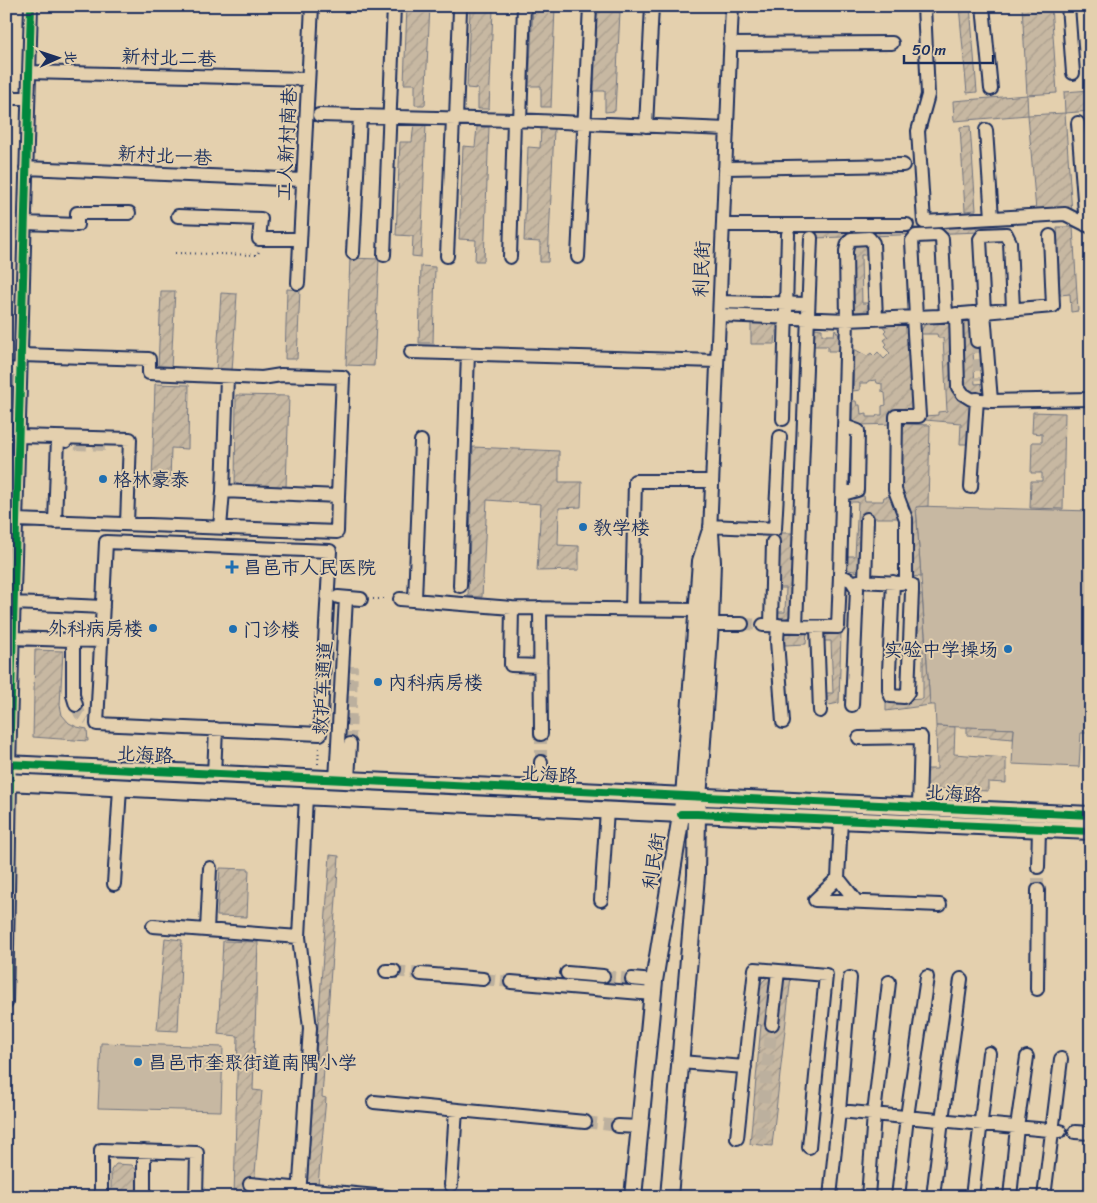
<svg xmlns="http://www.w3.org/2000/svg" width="1097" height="1203" font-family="Sriracha,'LXGW WenKai TC',sans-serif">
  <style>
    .park { fill: #c7b8a2; stroke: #717480 }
    .garden { fill: url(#garden-furrows); stroke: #717480 }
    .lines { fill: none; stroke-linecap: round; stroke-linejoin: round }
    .minor-tunnel { stroke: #bcb09e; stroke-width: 12; stroke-dasharray: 12 6; stroke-linecap: butt }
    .minor-casing { stroke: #1b2f5e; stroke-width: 16 }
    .major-casing { stroke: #1b2f5e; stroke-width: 20 }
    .path { stroke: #1b2f5e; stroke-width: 2; stroke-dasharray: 1 4; stroke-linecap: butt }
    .minor { stroke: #e4d0ae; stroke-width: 12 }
    .major { stroke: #e4d0ae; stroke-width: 16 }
    .cycleway-casing { stroke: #e4d0ae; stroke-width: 11 }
    .cycleway { stroke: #00873e; stroke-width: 8 }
    .poi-dot { fill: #1f6fb2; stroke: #e4d0ae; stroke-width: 2 }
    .labels { text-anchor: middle; stroke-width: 4; stroke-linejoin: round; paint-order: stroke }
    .street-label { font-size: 19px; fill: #1b2f5e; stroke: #e4d0ae }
    .poi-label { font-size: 19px; fill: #1b2f5e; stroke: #e4d0ae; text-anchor: start }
  </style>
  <defs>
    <pattern id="garden-furrows" width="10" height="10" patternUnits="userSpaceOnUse" patternTransform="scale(1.25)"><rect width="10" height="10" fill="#c7b8a2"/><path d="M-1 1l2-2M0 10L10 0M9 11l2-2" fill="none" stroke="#aa9e8e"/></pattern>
  </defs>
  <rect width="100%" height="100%" fill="#e4d0ae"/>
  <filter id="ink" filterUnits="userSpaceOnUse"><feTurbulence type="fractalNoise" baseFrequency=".02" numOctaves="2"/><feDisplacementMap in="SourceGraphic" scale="10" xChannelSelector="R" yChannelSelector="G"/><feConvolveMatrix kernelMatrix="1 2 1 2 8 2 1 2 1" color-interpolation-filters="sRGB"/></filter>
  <g filter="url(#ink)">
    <path class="park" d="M916,506L1091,511V733H1081L1079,767L1012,764L1014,729L936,726L935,705H930Z
      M101,1043L223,1047L221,1111L98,1108Z"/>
    <path class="garden" d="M407,6H430L425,105H415V84H404Z
      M533,6L555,7L551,107H541V86H529Z
      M959,6H970L977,92L967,93Z
      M1022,6H1051L1057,93L1027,95L1028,115L1065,113L1064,92L1091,90V111L1065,113L1072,213L1036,211L1028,115L954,121L953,101L1027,95Z
      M470,9H493L489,109H478V89L467,88Z
      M597,11L620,12L615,111L605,112V91H594Z
      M414,122L426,123L421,257L412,256L413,236L396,235L400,142H412Z
      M970,126L976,210L965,211L960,127Z
      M477,127H489L484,261H475L476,240L459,239L463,146L475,147Z
      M541,128L554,129L548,262H540V242L524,241L528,147L540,148Z
      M1007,227L1008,231L815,238L814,229Z
      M1057,227H1073L1078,311L1071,312L1070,294L1060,295Z
      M854,244H864L868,248L869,255H861L862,303H871V308L868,311L853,312L850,248Z
      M350,258L379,259L374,366L346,365Z
      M421,266L435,267L433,343H419Z
      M287,289L300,290L297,359H285Z
      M161,291H175L171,369H158Z
      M221,293L237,294L232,372L216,371Z
      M948,320L952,324L958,397L963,402L973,404L970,444H960L961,423L925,420L924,416L938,415V412L947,411L943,338H938L937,334H921L922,329L925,323Z
      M962,320H971L975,384L986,383L987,396L975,395L964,388Z
      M751,321L777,322L775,344H751Z
      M904,323L907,325L910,330L913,410H892V424L860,425L852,421V401H856L857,405H860L861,414L867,413V417H876L877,415H882V406L886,405L885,393L882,392V384L877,383L876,380L868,381V383H860V390L853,391L854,349L867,356L871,353L874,356L878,352L884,359L890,353L884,347L887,344L884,340L888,337L884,332L886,330L881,324Z
      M814,328L822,329V335H834L835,329L840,337L841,351H828V346H813L812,332Z
      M155,384L189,385L188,449L171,448L170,483H152Z
      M236,395L289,396L286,488L235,486Z
      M1033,412L1065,413L1063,509L1030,508L1031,481H1042V473H1031L1032,442H1042V434L1032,433Z
      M902,424L930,425L928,506L916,507L921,577L909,576L901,491Z
      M473,447L559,451V482H582L581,507L559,508L558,545L579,546V570L537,571L541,504L487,500L482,597L468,596Z
      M864,496L865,501H883L884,497L893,496L901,518H862L860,570L859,572L849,570L845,567L846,556H855L858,502H849L848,497Z
      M780,533H793L791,616L784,619L778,617V612H785L786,588H778Z
      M915,595H922L930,705L886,711V701L923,699V649L913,648L914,631L918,630V613L914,612Z
      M784,632H807L806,644L785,645Z
      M826,633H841L839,703L829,705L826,703L825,693H833L831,641H823Z
      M35,650L63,651L60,705L62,715L69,723L77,727L87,729L88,741L33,737Z
      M936,726L955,727L954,754L1006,758V783L988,782V791L924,788V769H937Z
      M967,727L1014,729L1013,739L967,735Z
      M330,855L339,856L322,1097L326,1098L318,1185L307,1184Z
      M220,868L249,869L247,917L217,916Z
      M165,938L182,940L178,1031L157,1030Z
      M223,941L258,942L253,1090L262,1091L253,1197H234L238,1036L218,1034Z
      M771,975L766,1023L783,975L791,976L772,1146L750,1144L761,1025L754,1024L758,988L764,980Z
      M116,1164L132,1165L138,1172L137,1197H111V1170Z"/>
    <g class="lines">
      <path class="minor-tunnel" d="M977,341L980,380
        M75,444L106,445
        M742,624L763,625
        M76,705L80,714L88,719
        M350,744L352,666
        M541,762V734
        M1038,890V867
        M394,971L421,974
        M603,976L632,979
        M483,979L511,982
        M585,1122L618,1126
        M760,1138L772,1024"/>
      <defs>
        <path id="minor" d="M924,6L928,95L918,131L924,222L1065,214L1091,227
          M983,6L991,89
          M1068,6L1073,73
          M730,44L892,43
          M29,72L307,79
          M6,98H28
          M319,115L514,120L727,129
          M456,119L460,9
          M520,121L524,6
          M1078,123L1086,225
          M646,126L652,6
          M986,130L992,218
          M26,168L303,180
          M725,168L903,165
          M178,216L261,219L259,239H300
          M25,223L77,225V213H129
          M723,225H907
          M353,253L360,116
          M384,255L394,6
          M447,256L453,119
          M510,257L514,120
          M578,257L590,6
          M298,283L312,6
          M720,302L808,304
          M975,313L977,341
          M956,314L958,387L963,394L971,399L991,401L1091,399
          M719,315L847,320L939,316L1053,306L1050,236
          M916,317L912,241L916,236L938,235L942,239L946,315
          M411,352L717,361
          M21,355L149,359V373L262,378L281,375L343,377L338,496L223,491L227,377
          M6,369L20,370
          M991,401L984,312L980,239L983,235L1006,234L1010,242L1013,309
          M783,419L788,234
          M18,436L130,439L127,524
          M971,487L977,399
          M843,494L857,490L858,431L844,426
          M16,520L337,532L338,496
          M55,522L58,438L66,441
          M710,526L775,529L780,437
          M220,528L223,491
          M710,533L732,6
          M106,542L330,551L320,734L97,724Z
          M858,581L901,583
          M865,581L867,519
          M893,582L889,672V690L891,696L904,697L908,692L912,591V585L906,583V519L895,490L896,416H919L913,317
          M460,586L468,353
          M338,597L361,599
          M400,599L512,608L696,610
          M415,600L421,441
          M14,603L103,607
          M512,608L511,665L541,666
          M540,608L541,734
          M632,609L635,481H712
          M710,624H742
          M763,625L838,627L840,575
          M771,625L773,542
          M778,625L777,641L783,722
          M796,626L811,238
          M817,627L820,711
          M12,638L101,641
          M73,640V695L76,705
          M852,705L857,589L852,581L840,575L847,320L846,251L848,243L851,239L869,238L873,243L876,319
          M859,738L921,737L919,807
          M214,774L216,729
          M336,780L346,598
          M348,780L350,744
          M541,790V762
          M1038,867L1039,829
          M838,878L841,820
          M114,884L120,788
          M601,900L607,810
          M856,901L838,878L815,900L940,905
          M153,926L299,937
          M207,930L210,868
          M386,971H394
          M567,973L603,976
          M421,974L483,979
          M632,979L654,981
          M511,982L653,994
          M1037,989L1038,890
          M6,1003L10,782L9,764L31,6
          M772,1024L778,971
          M680,1062L745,1067
          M374,1102L585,1122
          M839,1111L1060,1131
          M618,1126L640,1127
          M1075,1132L1091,1133
          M737,1138L755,969L826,975L809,1147
          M144,1151V1197
          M250,1184L387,1197
          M451,1185L456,1110
          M101,1197V1150L197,1153L196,1197
          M299,1197L310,1028L299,937L306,796
          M830,1197L839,1111L850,978
          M868,1197L874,1114L889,982
          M898,1197L907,1117L927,977
          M933,1197L942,1120L961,979
          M972,1197L989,1053
          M1010,1197L1017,1127L1027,1057
          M1044,1197L1061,1059"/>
        <path id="major" d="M6,764L1091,815
          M6,782L681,814H697L1091,831
          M633,1197L654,981L684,797L701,561L710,533L712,562L710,624L697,814L696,875L669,1197"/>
      </defs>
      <use href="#minor" class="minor-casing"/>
      <use href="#major" class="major-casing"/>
      <path class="path" d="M175,253L258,255L259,251
        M373,599H388
        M318,764L319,746"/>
      <use href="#minor" class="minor"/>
      <use href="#major" class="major"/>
      <defs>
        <path id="cycleway" d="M6,764L1091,815
          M681,814H697L1091,831
          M6,1003L10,782L9,764L31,6"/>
      </defs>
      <use href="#cycleway" class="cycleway-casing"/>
      <use href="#cycleway" class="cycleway"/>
    </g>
  </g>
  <g class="poi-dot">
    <circle cx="103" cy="479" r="5"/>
    <circle cx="583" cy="527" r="5"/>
    <path d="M229.5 559.5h5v5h5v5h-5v5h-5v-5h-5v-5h5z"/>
    <circle cx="153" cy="628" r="5"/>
    <circle cx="233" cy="629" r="5"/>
    <circle cx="1008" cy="649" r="5"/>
    <circle cx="378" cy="682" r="5"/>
    <circle cx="138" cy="1062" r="5"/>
  </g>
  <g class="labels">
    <g class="street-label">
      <text transform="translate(169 57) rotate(2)" y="7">新村北二巷</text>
      <text transform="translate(286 144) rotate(-87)" y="7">工人新村南巷</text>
      <text transform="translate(165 155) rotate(3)" y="7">新村北一巷</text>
      <text transform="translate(701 269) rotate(-88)" y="7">利民街</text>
      <text transform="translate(322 688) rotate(-87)" y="7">救护车通道</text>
      <text transform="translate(145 754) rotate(3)" y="7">北海路</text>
      <text transform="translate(549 774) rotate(3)" y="7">北海路</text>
      <text transform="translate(954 793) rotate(3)" y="7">北海路</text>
      <text transform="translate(653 861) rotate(-81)" y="7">利民街</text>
    </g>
    <g class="poi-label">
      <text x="113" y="486">格林豪泰</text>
      <text x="593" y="534">教学楼</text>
      <text x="243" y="574">昌邑市人民医院</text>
      <text x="143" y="635" text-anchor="end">外科病房楼</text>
      <text x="243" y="636">门诊楼</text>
      <text x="998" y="656" text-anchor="end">实验中学操场</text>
      <text x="388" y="689">内科病房楼</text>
      <text x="148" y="1069">昌邑市奎聚街道南隅小学</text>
    </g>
  </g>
  <rect width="1097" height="1203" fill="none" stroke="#e4d0ae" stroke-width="25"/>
  <rect x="12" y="12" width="1072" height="1178" fill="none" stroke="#1b2f5e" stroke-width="2" filter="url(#ink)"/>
  <g transform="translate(58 58) rotate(87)" stroke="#e4d0ae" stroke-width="4" paint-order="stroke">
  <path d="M0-4L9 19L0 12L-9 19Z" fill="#1b2f5e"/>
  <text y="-8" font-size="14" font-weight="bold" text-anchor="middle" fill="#1b2f5e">北</text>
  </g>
  <path d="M904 55v8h89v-8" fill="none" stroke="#1b2f5e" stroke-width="2.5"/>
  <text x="912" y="55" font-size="15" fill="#1b2f5e" stroke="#e4d0ae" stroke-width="4" paint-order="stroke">50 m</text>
</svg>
